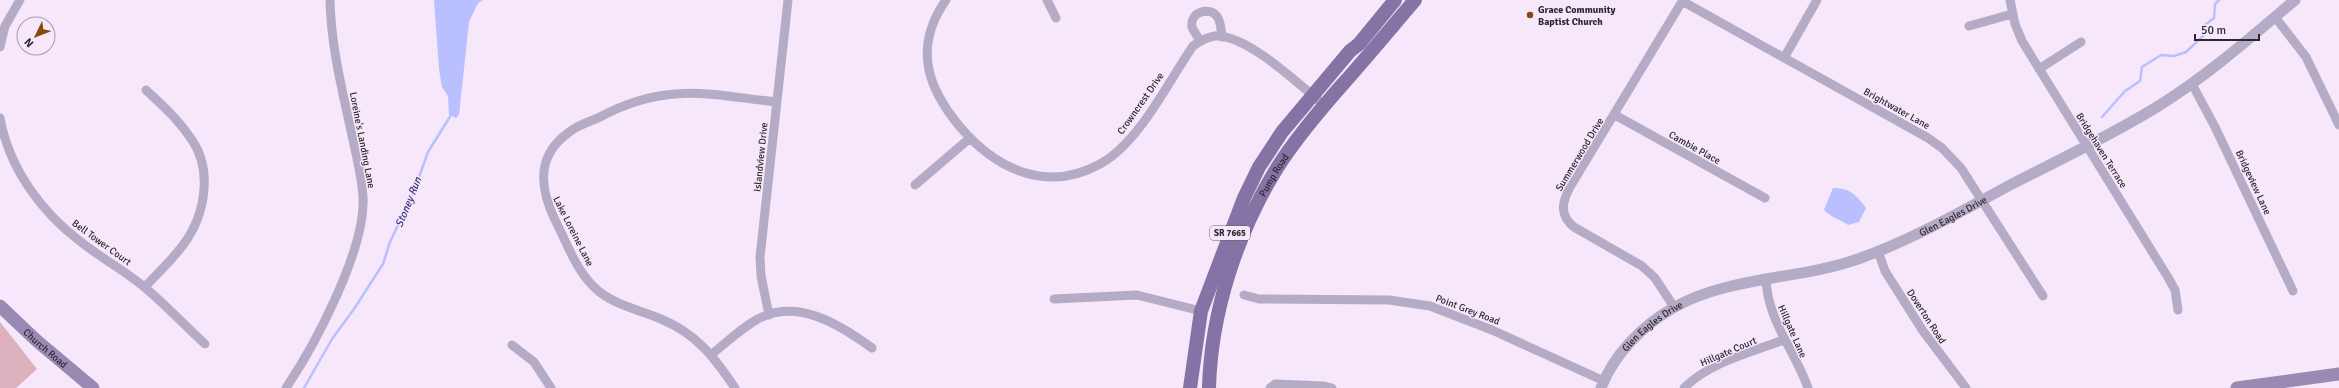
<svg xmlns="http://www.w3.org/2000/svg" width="2339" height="388" font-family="Signika,sans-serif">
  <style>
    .green { fill: #ddb0bd }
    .water { fill: #b9bfff }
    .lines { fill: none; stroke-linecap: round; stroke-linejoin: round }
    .stream { stroke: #b9bfff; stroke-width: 2.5 }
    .minor { stroke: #b4abc7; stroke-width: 9 }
    .tertiary { stroke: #b4abc7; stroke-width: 11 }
    .secondary { stroke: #988ab3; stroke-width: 13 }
    .primary { stroke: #8473a4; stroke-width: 14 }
    .poi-dot { fill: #87490a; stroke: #f6e8fa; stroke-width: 1.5 }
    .labels { text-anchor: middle; stroke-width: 3; stroke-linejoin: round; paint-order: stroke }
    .shield { fill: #f6e8fa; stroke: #69616b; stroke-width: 1 }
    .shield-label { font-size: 9px; font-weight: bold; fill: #2d272e }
    .poi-label { font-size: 10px; font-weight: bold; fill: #2d272e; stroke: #f6e8fa; text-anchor: start }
    .street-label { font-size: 10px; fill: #2d272e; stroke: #f6e8fa }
    .water-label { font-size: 11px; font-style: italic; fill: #34327a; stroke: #f6e8fa }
  </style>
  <rect width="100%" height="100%" fill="#f6e8fa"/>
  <path class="green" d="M0,322L37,369L16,388H0Z"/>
  <path class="water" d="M434,0H483L478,3L469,22L459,115L456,118L449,115L448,96L442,87L439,69Z
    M1833,188C1849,187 1858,196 1866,208L1859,222L1848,225C1840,219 1832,218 1824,210Z"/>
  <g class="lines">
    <path class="stream" d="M2102,117L2125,91L2140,81L2142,67L2161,55L2174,56L2186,52L2204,35L2205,25L2214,18L2215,4L2219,0
      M304,388L332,339L354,309L383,264L390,242L414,191L428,152L451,115"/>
    <path class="minor" d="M946,0C913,47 927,88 961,128C997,170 1048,193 1100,164C1139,143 1168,82 1193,46C1200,41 1207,37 1215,36C1246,33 1302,87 1325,106
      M1047,0L1056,18
      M2010,0L2015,24L2022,41L2169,279L2175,290L2178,310
      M1682,1L1928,138L1942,148L1961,168L2043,296
      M2275,17L2306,57L2339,125
      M1969,26L2012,14
      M1200,41C1198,37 1194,32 1192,27C1189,12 1211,5 1218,18C1221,23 1221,31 1222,37
      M0,47L5,26L20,0
      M1784,58L1817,0
      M2039,69L2081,42
      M2192,84L2215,127L2293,291
      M1615,115L1765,198
      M0,118C9,168 41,212 81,242C101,258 124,270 143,286C165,304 184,325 205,344
      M915,185L970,138
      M1878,251L1885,271L1923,331L1966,388
      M1766,280C1768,321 1795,351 1808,388
      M143,286H146C158,273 172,260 183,245C205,216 213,171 192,140C179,120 163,106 146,90
      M1244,295L1259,299L1389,300L1430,306L1492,330L1604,381
      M1054,299L1137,295L1201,311
      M1674,307L1655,278L1642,266L1574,227C1559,215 1562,202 1570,187L1683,0
      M769,315L761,276L760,257L788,0
      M512,345L534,362L551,388
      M712,354C726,343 739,330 756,320C796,297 839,324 872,348
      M286,388C315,345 366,249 363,197C362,178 357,159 353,140C343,93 331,48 330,0
      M735,388C714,357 697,334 661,319C638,309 612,305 594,287C576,270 567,243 556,222C540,190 535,157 568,133C576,126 588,122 598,118C622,105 647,96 675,94C709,91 744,99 777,102
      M1270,388L1275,384L1324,386L1332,388
      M1684,388C1710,362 1750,353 1783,340"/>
    <path class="tertiary" id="s1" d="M1601,388C1614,354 1642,326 1673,308C1729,276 1798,280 1858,259C1912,240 1962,211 2012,184C2061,159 2112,135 2160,105C2208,75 2251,37 2295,0"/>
    <g class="secondary">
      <path id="s2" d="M0,306L37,341L93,388"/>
      <path d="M2237,388L2339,374"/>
    </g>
    <g class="primary">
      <path d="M1190,388L1201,311L1244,198L1259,167L1282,132L1350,51L1359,44L1395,0"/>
      <path id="s3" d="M1209,388C1211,312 1237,233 1277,168C1296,138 1319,111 1342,85C1367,57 1391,28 1415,0"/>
    </g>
  </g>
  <circle class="poi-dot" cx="1530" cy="15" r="4"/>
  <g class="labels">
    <rect class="shield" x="1210" y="226" width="40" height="14" rx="3"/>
    <g class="shield-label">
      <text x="1230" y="236">SR 7665</text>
    </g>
    <g class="poi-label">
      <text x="1538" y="13">Grace Community<tspan x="1538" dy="12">Baptist Church</tspan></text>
    </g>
    <g class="street-label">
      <text transform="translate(1140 103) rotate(-55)" y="4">Crowncrest Drive</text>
      <text transform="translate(1897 108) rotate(29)" y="4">Brightwater Lane</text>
      <text transform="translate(363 140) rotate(79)" y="4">Loreine's Landing Lane</text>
      <text transform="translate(1695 147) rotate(29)" y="4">Cambie Place</text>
      <text transform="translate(2102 150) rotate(58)" y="4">Bridgehaven Terrace</text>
      <text transform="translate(1579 154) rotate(-59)" y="4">Summerwood Drive</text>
      <text transform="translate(760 157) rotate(-84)" y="4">Islandview Drive</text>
      <text dy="4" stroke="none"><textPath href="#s3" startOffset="225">Pump Road</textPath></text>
      <text transform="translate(2254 182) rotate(65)" y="4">Bridgeview Lane</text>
      <text dy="4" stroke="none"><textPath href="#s1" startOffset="406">Glen Eagles Drive</textPath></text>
      <text transform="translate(574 231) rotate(63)" y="4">Lake Loreine Lane</text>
      <text transform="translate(102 242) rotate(36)" y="4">Bell Tower Court</text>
      <text transform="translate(1468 309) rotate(21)" y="4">Point Grey Road</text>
      <text transform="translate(1927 316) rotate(57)" y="4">Doverton Road</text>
      <text dy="4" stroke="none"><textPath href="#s1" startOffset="82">Glen Eagles Drive</textPath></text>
      <text transform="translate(1793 331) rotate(66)" y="4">Hillgate Lane</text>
      <text dy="4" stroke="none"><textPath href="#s2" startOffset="62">Church Road</textPath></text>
      <text transform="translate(1728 351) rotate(-23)" y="4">Hillgate Court</text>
    </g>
    <g class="water-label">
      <text transform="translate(408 202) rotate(-68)" y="4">Stoney Run</text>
    </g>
  </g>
  <g transform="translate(36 36) rotate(227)"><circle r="19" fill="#f6e8fa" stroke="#a69ba8"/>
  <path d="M0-3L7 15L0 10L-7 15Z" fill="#87490a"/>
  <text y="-6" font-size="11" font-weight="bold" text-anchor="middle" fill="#2d272e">N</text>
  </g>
  <path d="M2195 34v6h64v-6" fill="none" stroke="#2d272e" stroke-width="2"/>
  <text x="2201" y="34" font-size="12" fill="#2d272e" stroke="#f6e8fa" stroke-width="3" paint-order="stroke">50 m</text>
</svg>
